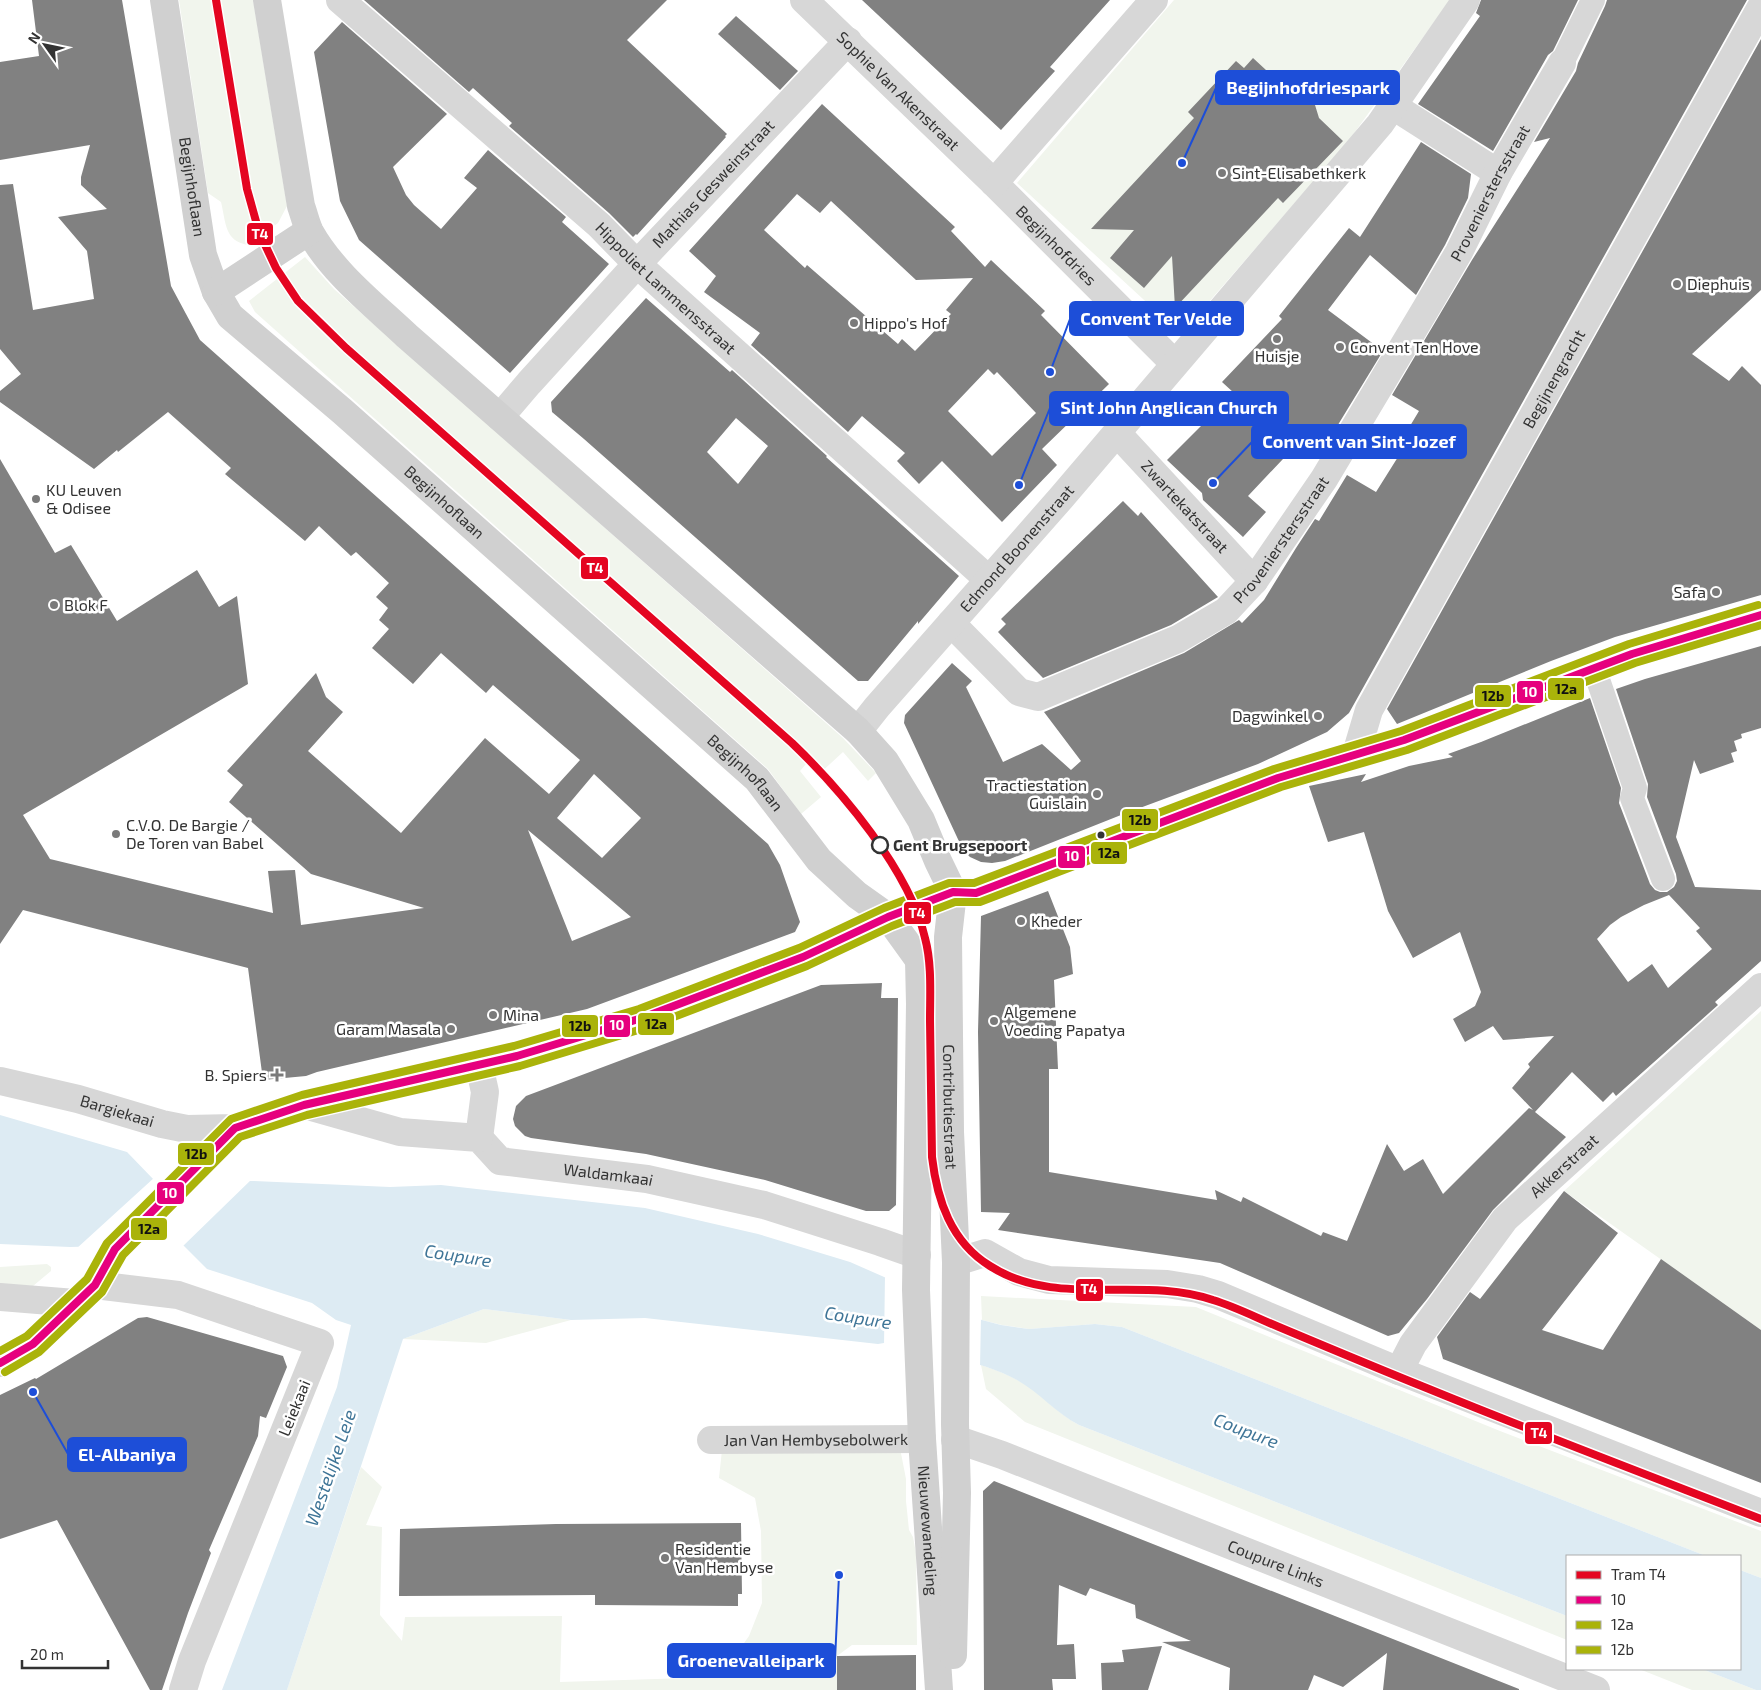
<svg xmlns="http://www.w3.org/2000/svg" width="1761" height="1690" font-family="'Exo 2',sans-serif">
  <style>
    .green { fill: #f1f5ed }
    .water { fill: #ddebf3 }
    .pier { fill: #fff }
    .building { fill: #818181; fill-rule: evenodd }
    .lines { fill: none; stroke-linecap: round; stroke-linejoin: round }
    .pedestrian { stroke: #d7d7d7; stroke-width: 24 }
    .minor { stroke: #d7d7d7; stroke-width: 28 }
    .tertiary { stroke: #d7d7d7; stroke-width: 28 }
    .secondary { stroke: #d0d0d0; stroke-width: 28 }
    .bus-1-casing { stroke: #fff; stroke-width: 11 }
    .bus-2-casing { stroke: #fff; stroke-width: 11 }
    .bus-3-casing { stroke: #fff; stroke-width: 11 }
    .bus-1 { stroke: #e6007e; stroke-width: 8 }
    .bus-2 { stroke: #aab30a; stroke-width: 8 }
    .bus-3 { stroke: #aab30a; stroke-width: 8 }
    .tram-1-casing { stroke: #fff; stroke-width: 11 }
    .tram-1 { stroke: #e40521; stroke-width: 8 }
    .poi-dot { fill: #7a7a7a; stroke: #fff; stroke-width: 2 }
    .bus-dot { fill: #333; stroke: #fff; stroke-width: 2 }
    .stop-dot { fill: #fff; stroke: #333; stroke-width: 2.5 }
    .labels { text-anchor: middle; stroke-width: 5; stroke-linejoin: round; paint-order: stroke }
    .street-label { font-size: 16px; fill: #333; stroke: #fff }
    .poi-label { font-size: 16px; fill: #333; stroke: #fff; text-anchor: start }
    .stop-label { font-size: 16px; font-weight: bold; fill: #333; stroke: #fff; text-anchor: start }
    .water-label { font-size: 18px; font-style: italic; fill: #3f7597; stroke: #fff }
    .leader { fill: none; stroke: #1d4ed8; stroke-width: 2 }
    .callout-dot { fill: #1d4ed8; stroke: #fff; stroke-width: 2 }
    .callout { fill: #1d4ed8; stroke: #1d4ed8; stroke-width: 2 }
    .callout-label { font-size: 18px; text-anchor: middle; font-weight: bold; fill: #fff }
    .line-badge { stroke: #fff; stroke-width: 2 }
    .badge-label { font-size: 14px; text-anchor: middle; font-weight: bold; fill: #fff }
    .pale-badge-label { font-size: 14px; text-anchor: middle; font-weight: bold; fill: #111 }
  </style>
  <rect width="100%" height="100%" fill="#fff"/>
  <path class="green" d="M179,0H253L287,206L278,223L248,245C224,241 226,222 221,202L208,193Z
    M1174,0H1450L1347,143L1181,334L1017,183Z
    M305,257L334,289L843,738L876,773L868,781L843,752L817,776L806,764L800,771L821,797L801,814L768,769L255,312L249,301Z
    M1761,1011V1330L1564,1191Z
    M47,1264L51,1267V1271L33,1286L0,1284V1267Z
    M981,1296L1196,1307L1500,1431L1761,1531V1578L1740,1570V1556H1706L1122,1327L1095,1324L1029,1329L1002,1325L982,1320Z
    M484,1309L571,1320L486,1343L403,1339Z
    M981,1365C1000,1371 1019,1379 1035,1391C1050,1403 1062,1416 1079,1425L1567,1616V1640L1025,1422L986,1389Z
    M900,1448L906,1479V1501L909,1530L913,1537L916,1553L917,1645H852L837,1656V1690H287L361,1467L382,1487L366,1525L382,1527L380,1615L402,1641L405,1617L562,1616L560,1682L720,1677L749,1636L762,1603L761,1531L755,1498L719,1478L722,1450Z
    M1639,1669H1702L1756,1690H1692Z"/>
  <path class="water" d="M0,1115L127,1152L155,1181H254L390,1187L441,1185L645,1208L758,1234L850,1262L982,1320L1001,1325L1029,1329L1095,1324L1122,1327L1706,1556H1567V1616L1079,1425C1056,1413 1040,1393 1017,1380C979,1359 926,1353 884,1343L878,1344L645,1318L571,1320L484,1309L403,1339L287,1690H222L337,1387L351,1325L336,1320L312,1303L207,1269L182,1244L70,1247L0,1244Z
    M1740,1570L1761,1578V1690H1756L1702,1669H1740Z"/>
  <path class="pier" d="M155,1177L156,1179L253,1178L182,1247L76,1249Z
    M885,1275L891,1276L981,1317L980,1367L884,1346Z"/>
  <path class="building" d="M32,0H122L171,286L200,340L768,844L780,865L800,922L795,932L587,1009L317,1072L306,1076L263,1080L248,968L23,910L0,944V459L55,553L71,545L117,621L197,570L219,607L237,596L248,684L23,815L50,859L273,913L268,871L295,870L301,925L424,908L311,874L229,802L243,785L227,771L316,673L326,697L343,712L308,751L401,833L485,738L549,794L580,760L493,685L486,693L441,653L413,684L372,648L389,629L379,620L388,608L376,597L389,583L356,552L351,556L319,526L305,541L225,474L231,468L168,412L118,452L117,450L94,469L0,402V391L21,374L0,349V185L13,184L33,310L94,299L87,251L58,217L107,209L81,185V177L90,145L0,160V62L39,56ZM594,774L641,818L602,858L557,818ZM528,830L631,917L572,941Z
    M364,0H667L627,40L727,134L725,136L726,137L637,235L636,234L633,237L609,213L509,126L512,123L473,88L469,92Z
    M862,0H1110L1050,67L1055,71L1001,130Z
    M1481,0H1578L1553,51L1548,55L1493,151L1418,104L1480,16L1476,13Z
    M1607,0H1747L1349,713L1327,732L1258,764L1121,815L1005,861L992,863L981,862L970,857L963,850L904,723L905,715L952,663L972,681L966,687L1003,762L1042,744L1071,770L1081,761L1044,712L1184,653L1239,620L1242,623L1264,600L1296,548L1315,519L1319,521L1347,475L1376,492L1403,449L1398,446L1419,411L1392,395L1472,260L1550,138L1534,142L1576,71L1578,63L1605,6Z
    M736,16L798,71L780,90L718,34Z
    M342,22L447,114L393,167L406,195L414,205L441,229L477,188L464,178L488,150L566,217L562,222L609,264L510,373L359,240L340,201L314,52Z
    M1761,39V290L1692,354L1729,381L1742,366L1761,385V595L1615,637L1551,661L1397,724L1387,709Z
    M1253,58L1266,70L1307,79L1319,118L1343,141L1283,203L1278,198L1175,308L1172,256L1144,288L1110,258L1134,230L1091,229L1194,118L1188,112L1236,61L1244,68Z
    M822,104L955,227L951,231L985,267L991,260L1045,311L1041,315L1109,384L1042,449L1057,465L1002,522L942,461L919,484L897,461L905,453L862,416L848,432L751,345L760,333L704,292L716,276L689,251ZM797,194L820,213L831,201L916,280L973,278L946,310L951,314L915,351L902,339L898,344L807,265L805,268L764,230ZM988,369L994,375L997,372L1036,413L992,456L948,411Z
    M1421,142L1471,174L1468,198L1445,245L1416,295L1370,255L1328,310L1383,351L1322,451L1318,456L1300,441L1248,496L1266,512L1243,537L1203,500L1202,493L1167,460L1234,393L1222,382L1282,319L1279,316L1349,228L1360,237Z
    M646,298L730,372L732,370L827,456L826,457L959,576L918,624V621L868,681H858L584,439L552,412L551,402ZM736,418L768,446L738,484L707,452Z
    M1123,501L1138,516L1141,512L1218,597L1171,625L1043,678L998,632L1006,624L1001,619Z
    M1761,646V728L1741,734L1742,738L1734,741L1737,751L1731,753L1734,762L1700,774L1694,760L1676,837L1695,887L1761,890V961L1715,1002L1718,1005L1616,1096L1613,1092L1603,1102L1572,1072L1535,1112L1566,1137L1493,1210L1427,1299L1399,1333L1388,1336L1220,1263L998,1230L1010,1213L981,1212L978,1032L981,916L1048,891L1070,947L1073,974L1054,980L1058,1069H1049V1172L1217,1200L1215,1190L1241,1202L1243,1197L1321,1236L1323,1232L1347,1241L1387,1144L1404,1171L1423,1159L1443,1194L1529,1108L1533,1110L1512,1088L1530,1067L1528,1064L1554,1036L1503,1040L1493,1026L1465,1042L1453,1019L1475,1006L1481,992L1460,932L1413,958L1388,911L1364,832L1328,842L1309,786L1366,774L1361,782L1409,766L1453,757L1448,754L1481,742L1590,698L1621,788L1619,803L1650,884L1655,890L1660,892H1667L1674,887L1677,881L1676,874L1647,797L1648,784L1616,689L1645,679ZM1669,895L1700,928L1696,931L1712,949L1668,988L1652,964L1628,982L1597,939L1610,925L1621,917L1644,905Z
    M882,983L881,998H898L896,1205L889,1211H866L765,1180L646,1154L531,1138L525,1136L515,1126L513,1119L516,1106L526,1096L821,985Z
    M1564,1191L1618,1233L1542,1330L1603,1350L1661,1259L1761,1330V1483L1443,1359L1437,1337L1470,1292L1480,1299Z
    M147,1317L283,1356L287,1367L266,1418L260,1416L258,1436L209,1550L211,1553L188,1613L162,1690H150L57,1520L0,1539V1395L35,1378L36,1379L138,1318Z
    M994,1481L1519,1689V1690H1383L1387,1653L1343,1687L1314,1675L1308,1690H1229L1230,1668L1162,1642L1191,1641L1136,1618L1135,1605L1090,1588L1086,1596L1059,1585L1057,1645L1074,1644L1076,1679H1052L1053,1690H984L983,1491Z
    M741,1523L742,1594H738V1606L595,1605V1595L399,1596L400,1529L556,1524Z
    M1162,1646L1148,1690H1102L1101,1663L1124,1662L1122,1650Z
    M916,1655V1690H837V1656Z"/>
  <g class="lines">
    <path class="pedestrian" d="M1562,63L1593,0
      M1594,668L1635,788L1632,798L1663,879
      M95,1285L115,1249L235,1128"/>
    <g class="minor">
      <path id="s1" d="M340,0L599,225L637,264L989,580"/>
      <path id="s2" d="M804,0L994,183L1174,363"/>
      <path d="M1393,106L1498,173"/>
      <path d="M994,183L1154,0"/>
      <path id="s3" d="M500,417L529,383L637,264L848,41"/>
      <path id="s4" d="M1117,433L1254,581"/>
      <path id="s5" d="M951,623L1019,692L1038,697L1178,639L1226,611L1254,581L1324,479L1428,305L1459,252L1498,173L1562,63"/>
      <path id="s6" d="M858,731L877,707L1061,498L1380,124L1466,0"/>
      <path id="s7" d="M1356,754L1369,710L1761,7"/>
      <path id="s8" d="M0,1081L78,1099L162,1124L187,1129L235,1128L304,1105L517,1056L642,1018L803,957L888,917"/>
      <path id="s9" d="M308,1106L400,1132L479,1138L500,1161L647,1179L764,1205L880,1242L917,1255"/>
      <path d="M479,1138L485,1092L479,1065"/>
      <path d="M956,1262L985,1253L1019,1272L1049,1280L1167,1284L1198,1289L1218,1295L1399,1371L1761,1513"/>
      <path d="M0,1297L75,1303"/>
      <path d="M0,1363L33,1344L95,1285L178,1295L320,1343L192,1661L183,1690"/>
      <path id="s10" d="M1399,1371L1413,1344L1505,1219L1761,987"/>
      <path id="s11" d="M711,1440L922,1439"/>
      <path id="s12" d="M955,1440L964,1442L1002,1455L1596,1690"/>
    </g>
    <path class="tertiary" d="M888,917L953,892L976,893L1278,778L1404,740L1632,654L1761,615"/>
    <g class="secondary">
      <path id="s13" d="M164,0L203,255L216,292L230,316L342,411L757,779L819,860L857,895L888,917L919,960L920,1004L916,1290L922,1439L939,1690"/>
      <path id="s14" d="M267,0L301,206C304,214 306,224 310,232C333,273 373,304 407,336L858,731L885,761L921,820L938,861L953,892L948,937L950,1132L956,1262L955,1424L957,1493L953,1655"/>
      <path d="M216,292L309,231"/>
    </g>
    <defs>
      <path id="bus-1" d="M0,1363L33,1344L95,1285L115,1249L235,1128L304,1105L517,1056L642,1018L803,957L888,917L953,892L976,893L1278,778L1404,740L1632,654L1761,615"/>
      <path id="bus-2" d="M5,1372L39,1352L102,1292L123,1255L240,1137L307,1115L520,1066L645,1028L807,966L892,926L955,902H980L1281,787L1407,750L1635,663L1761,625"/>
      <path id="bus-3" d="M0,1351L27,1336L87,1279L107,1243L231,1119L302,1095L514,1046L639,1009L799,948L884,908L949,883H974L1274,769L1401,731L1629,644L1758,605"/>
    </defs>
    <use href="#bus-1" class="bus-1-casing"/>
    <use href="#bus-2" class="bus-2-casing"/>
    <use href="#bus-3" class="bus-3-casing"/>
    <use href="#bus-1" class="bus-1"/>
    <use href="#bus-2" class="bus-2"/>
    <use href="#bus-3" class="bus-3"/>
    <defs>
      <path id="tram-1" d="M216,0L247,189L259,232L276,268L298,301L346,348L792,743C841,790 910,871 925,938C932,964 930,993 930,1021C931,1066 931,1112 932,1157C937,1200 951,1242 990,1266C1057,1309 1141,1275 1213,1300C1236,1307 1257,1318 1279,1327C1329,1348 1379,1369 1429,1389C1539,1434 1650,1476 1761,1519"/>
    </defs>
    <use href="#tram-1" class="tram-1-casing"/>
    <use href="#tram-1" class="tram-1"/>
  </g>
  <g class="poi-dot">
    <circle cx="1222" cy="173" r="5"/>
    <circle cx="1677" cy="284" r="5"/>
    <circle cx="854" cy="323" r="5"/>
    <circle cx="1277" cy="339" r="5"/>
    <circle cx="1340" cy="347" r="5"/>
    <circle cx="36" cy="499" r="5"/>
    <circle cx="1716" cy="592" r="5"/>
    <circle cx="54" cy="605" r="5"/>
    <circle cx="1318" cy="716" r="5"/>
    <circle cx="1097" cy="794" r="5"/>
    <circle cx="116" cy="834" r="5"/>
    <circle cx="1021" cy="921" r="5"/>
    <circle cx="493" cy="1015" r="5"/>
    <circle cx="994" cy="1021" r="5"/>
    <circle cx="451" cy="1029" r="5"/>
    <path d="M274.5 1067.5h5v5h5v5h-5v5h-5v-5h-5v-5h5z"/>
    <circle cx="665" cy="1558" r="5"/>
  </g>
  <circle class="bus-dot" cx="1101" cy="835" r="4.5"/>
  <circle class="stop-dot" cx="880" cy="845" r="8"/>
  <g class="labels">
    <g class="street-label">
      <text dy="6" stroke="none"><textPath href="#s2" startOffset="131">Sophie Van Akenstraat</textPath></text>
      <text dy="6" stroke="none"><textPath href="#s3" startOffset="316">Mathias Gesweinstraat</textPath></text>
      <text dy="6" stroke="none"><textPath href="#s13" startOffset="189">Begijnhoflaan</textPath></text>
      <text dy="6" stroke="none"><textPath href="#s5" startOffset="819">Provenierstersstraat</textPath></text>
      <text dy="6" stroke="none"><textPath href="#s2" startOffset="352">Begijnhofdries</textPath></text>
      <text dy="6" stroke="none"><textPath href="#s1" startOffset="435">Hippoliet Lammensstraat</textPath></text>
      <text dy="6" stroke="none"><textPath href="#s7" startOffset="425">Begijnengracht</textPath></text>
      <text dy="6" stroke="none"><textPath href="#s13" startOffset="609">Begijnhoflaan</textPath></text>
      <text dy="6" stroke="none"><textPath href="#s4" startOffset="100">Zwartekatstraat</textPath></text>
      <text dy="6" stroke="none"><textPath href="#s5" startOffset="414">Provenierstersstraat</textPath></text>
      <text dy="6" stroke="none"><textPath href="#s6" startOffset="242">Edmond Boonenstraat</textPath></text>
      <text dy="6" stroke="none"><textPath href="#s13" startOffset="1014">Begijnhoflaan</textPath></text>
      <text dy="6" stroke="none"><textPath href="#s14" startOffset="1382">Contributiestraat</textPath></text>
      <text dy="6" stroke="none"><textPath href="#s8" startOffset="121">Bargiekaai</textPath></text>
      <text dy="6" stroke="none"><textPath href="#s10" startOffset="265">Akkerstraat</textPath></text>
      <text dy="6" stroke="none"><textPath href="#s9" startOffset="315">Waldamkaai</textPath></text>
      <text transform="translate(294 1408) rotate(-68)" y="6">Leiekaai</text>
      <text dy="6" stroke="none"><textPath href="#s11" startOffset="105">Jan Van Hembysebolwerk</textPath></text>
      <text dy="6" stroke="none"><textPath href="#s13" startOffset="1842">Nieuwewandeling</textPath></text>
      <text dy="6" stroke="none"><textPath href="#s12" startOffset="344">Coupure Links</textPath></text>
    </g>
    <g class="poi-label">
      <text x="1232" y="179">Sint-Elisabethkerk</text>
      <text x="1687" y="290">Diephuis</text>
      <text x="864" y="329">Hippo's Hof</text>
      <text x="1350" y="353">Convent Ten Hove</text>
      <text x="1277" y="362" text-anchor="middle">Huisje</text>
      <text x="46" y="496">KU Leuven<tspan x="46" dy="18">&amp; Odisee</tspan></text>
      <text x="1706" y="598" text-anchor="end">Safa</text>
      <text x="64" y="611">Blok F</text>
      <text x="1308" y="722" text-anchor="end">Dagwinkel</text>
      <text x="1087" y="791" text-anchor="end">Tractiestation<tspan x="1087" dy="18">Guislain</tspan></text>
      <text x="126" y="831">C.V.O. De Bargie /<tspan x="126" dy="18">De Toren van Babel</tspan></text>
      <text x="1031" y="927">Kheder</text>
      <text x="1004" y="1018">Algemene<tspan x="1004" dy="18">Voeding Papatya</tspan></text>
      <text x="503" y="1021">Mina</text>
      <text x="441" y="1035" text-anchor="end">Garam Masala</text>
      <text x="267" y="1081" text-anchor="end">B. Spiers</text>
      <text x="675" y="1555">Residentie<tspan x="675" dy="18">Van Hembyse</tspan></text>
    </g>
    <g class="stop-label">
      <text x="893" y="851">Gent Brugsepoort</text>
    </g>
    <g class="water-label">
      <text transform="translate(458 1256) rotate(9)" y="6">Coupure</text>
      <text transform="translate(858 1318) rotate(9)" y="6">Coupure</text>
      <text transform="translate(1246 1431) rotate(21)" y="6">Coupure</text>
      <text transform="translate(331 1468) rotate(-71)" y="6">Westelijke Leie</text>
    </g>
  </g>
  <path class="leader" d="M1182 163L1216 88M1050 372L1070 319M1019 485L1050 408M1213 483L1252 442M33 1392L68 1454M839 1575L835 1660"/>
  <g class="callout-dot">
    <circle cx="1182" cy="163" r="5"/>
    <circle cx="1050" cy="372" r="5"/>
    <circle cx="1019" cy="485" r="5"/>
    <circle cx="1213" cy="483" r="5"/>
    <circle cx="33" cy="1392" r="5"/>
    <circle cx="839" cy="1575" r="5"/>
  </g>
  <g class="callout">
    <rect x="1216" y="71" width="183" height="33" rx="5"/>
    <rect x="1070" y="302" width="173" height="33" rx="5"/>
    <rect x="1050" y="392" width="238" height="33" rx="5"/>
    <rect x="1252" y="425" width="214" height="33" rx="5"/>
    <rect x="68" y="1438" width="118" height="33" rx="5"/>
    <rect x="668" y="1644" width="167" height="33" rx="5"/>
  </g>
  <g class="callout-label">
    <text x="1308" y="94">Begijnhofdriespark</text>
    <text x="1156" y="325">Convent Ter Velde</text>
    <text x="1169" y="414">Sint John Anglican Church</text>
    <text x="1359" y="448">Convent van Sint-Jozef</text>
    <text x="127" y="1461">El-Albaniya</text>
    <text x="751" y="1667">Groenevalleipark</text>
  </g>
  <g class="line-badge">
    <rect x="246" y="222" width="28" height="24" rx="5" fill="#e40521"/>
    <rect x="580" y="556" width="29" height="24" rx="5" fill="#e40521"/>
    <rect x="1547" y="677" width="38" height="24" rx="5" fill="#aab30a"/>
    <rect x="1516" y="680" width="28" height="24" rx="5" fill="#e6007e"/>
    <rect x="1474" y="684" width="38" height="24" rx="5" fill="#aab30a"/>
    <rect x="1121" y="808" width="38" height="24" rx="5" fill="#aab30a"/>
    <rect x="1090" y="841" width="38" height="24" rx="5" fill="#aab30a"/>
    <rect x="1057" y="845" width="29" height="24" rx="5" fill="#e6007e"/>
    <rect x="903" y="901" width="29" height="24" rx="5" fill="#e40521"/>
    <rect x="637" y="1012" width="38" height="24" rx="5" fill="#aab30a"/>
    <rect x="603" y="1014" width="28" height="24" rx="5" fill="#e6007e"/>
    <rect x="561" y="1014" width="38" height="24" rx="5" fill="#aab30a"/>
    <rect x="177" y="1142" width="38" height="24" rx="5" fill="#aab30a"/>
    <rect x="156" y="1181" width="29" height="24" rx="5" fill="#e6007e"/>
    <rect x="130" y="1217" width="38" height="24" rx="5" fill="#aab30a"/>
    <rect x="1075" y="1278" width="29" height="24" rx="5" fill="#e40521"/>
    <rect x="1524" y="1421" width="29" height="24" rx="5" fill="#e40521"/>
  </g>
  <g class="badge-label">
    <text x="260" y="239">T4</text>
    <text x="595" y="573">T4</text>
    <text x="1530" y="697">10</text>
    <text x="1072" y="861">10</text>
    <text x="917" y="918">T4</text>
    <text x="617" y="1030">10</text>
    <text x="170" y="1198">10</text>
    <text x="1089" y="1294">T4</text>
    <text x="1539" y="1438">T4</text>
  </g>
  <g class="pale-badge-label">
    <text x="1566" y="694">12a</text>
    <text x="1493" y="701">12b</text>
    <text x="1140" y="825">12b</text>
    <text x="1109" y="858">12a</text>
    <text x="656" y="1029">12a</text>
    <text x="580" y="1031">12b</text>
    <text x="196" y="1159">12b</text>
    <text x="149" y="1234">12a</text>
  </g>
  <rect x="1566" y="1555" width="175" height="115" fill="#ffffff" stroke="#adadad"/>
  <rect x="1576" y="1571" width="25" height="8" fill="#e40521" stroke="#adadad"/>
  <text x="1611" y="1580" font-size="15" fill="#333333">Tram T4</text>
  <rect x="1576" y="1596" width="25" height="8" fill="#e6007e" stroke="#adadad"/>
  <text x="1611" y="1605" font-size="15" fill="#333333">10</text>
  <rect x="1576" y="1621" width="25" height="8" fill="#aab30a" stroke="#adadad"/>
  <text x="1611" y="1630" font-size="15" fill="#333333">12a</text>
  <rect x="1576" y="1646" width="25" height="8" fill="#aab30a" stroke="#adadad"/>
  <text x="1611" y="1655" font-size="15" fill="#333333">12b</text>
  <g transform="translate(45 45) rotate(303)" stroke="#ffffff" stroke-width="4" paint-order="stroke">
  <path d="M0-4L9 19L0 12L-9 19Z" fill="#333333"/>
  <text y="-8" font-size="14" font-weight="bold" text-anchor="middle" fill="#333333">N</text>
  </g>
  <path d="M22 1660v8h86v-8" fill="none" stroke="#333333" stroke-width="2.5"/>
  <text x="30" y="1660" font-size="15" fill="#333333" stroke="#ffffff" stroke-width="4" paint-order="stroke">20 m</text>
</svg>
